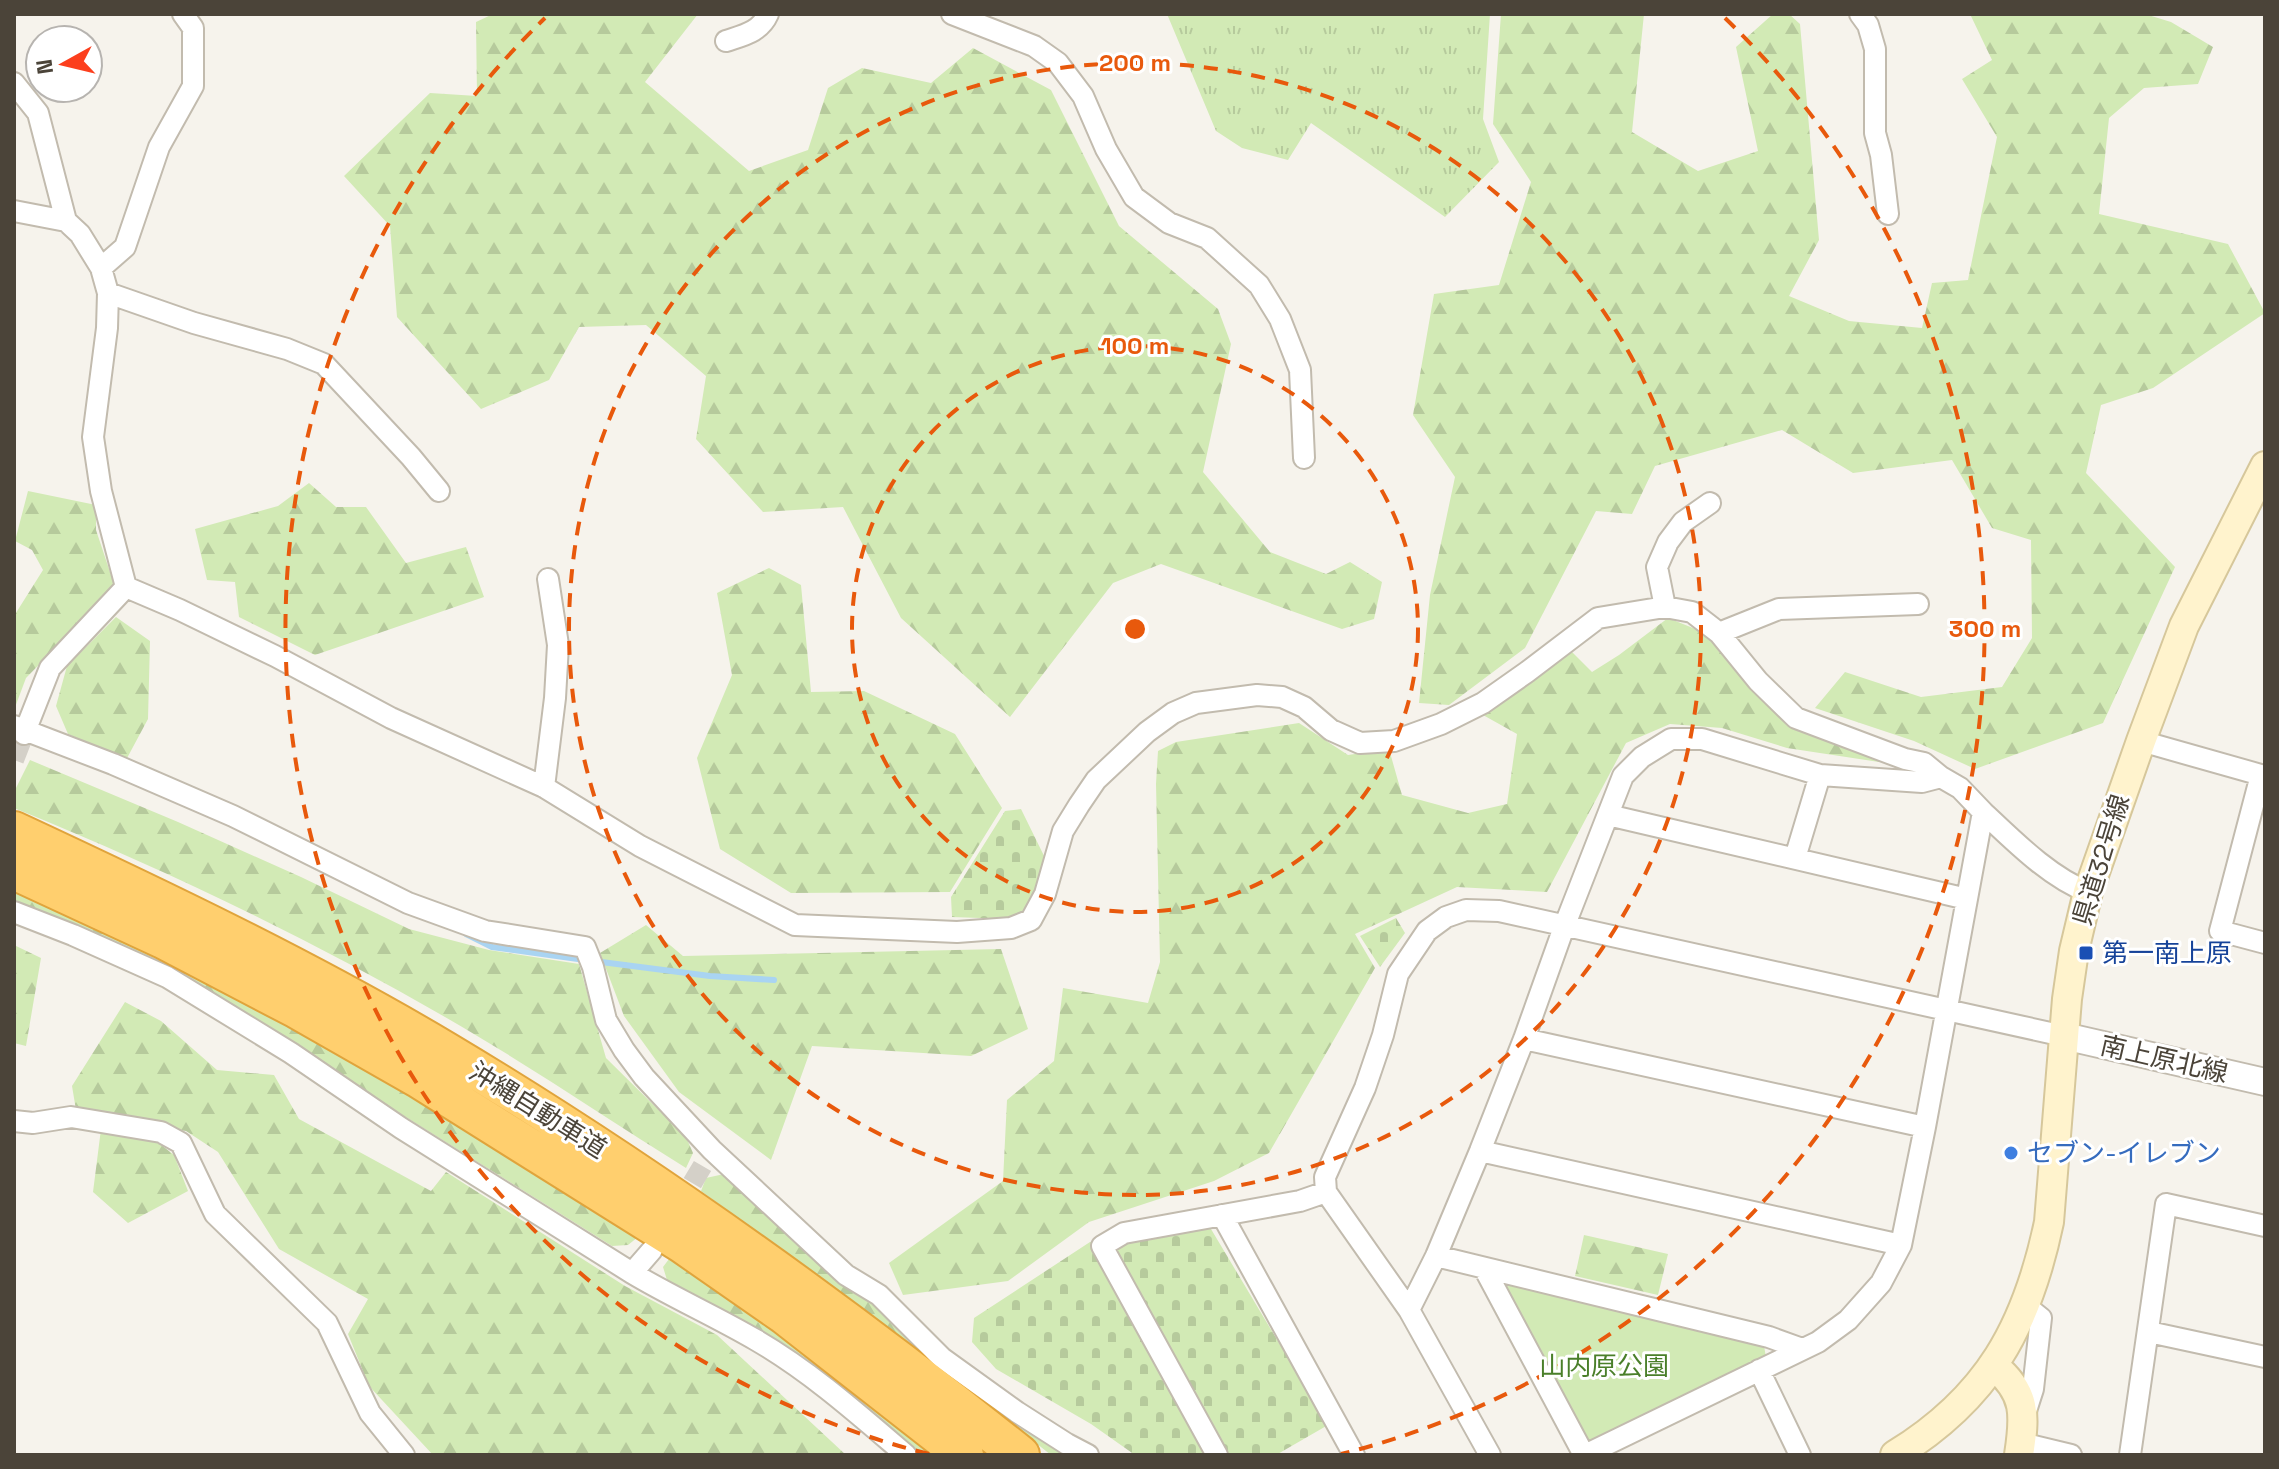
<svg xmlns="http://www.w3.org/2000/svg" width="2279" height="1469" font-family="'Space Grotesk','Noto Sans JP',sans-serif">
  <style>
    .grass { fill: url(#grass-tufts) }
    .forest { fill: url(#forest-firs) }
    .cemetery { fill: url(#cemetery-stones) }
    .green { fill: #d2eab5 }
    .lines { fill: none; stroke-linecap: round; stroke-linejoin: round }
    .stream { stroke: #a9d4f2; stroke-width: 6 }
    .minor-tunnel { stroke: #d4d0c8; stroke-width: 20; stroke-dasharray: 20 10; stroke-linecap: butt }
    .minor-casing { stroke: #c2bbae; stroke-width: 24 }
    .tertiary-casing { stroke: #c2bbae; stroke-width: 30 }
    .secondary-casing { stroke: #d6c79b; stroke-width: 32 }
    .motorway-casing { stroke: #e0a43c; stroke-width: 42 }
    .minor { stroke: #fff; stroke-width: 20 }
    .tertiary { stroke: #fff; stroke-width: 26 }
    .secondary { stroke: #fff3cd; stroke-width: 28 }
    .motorway { stroke: #ffcf6e; stroke-width: 38 }
    .ring { fill: none; stroke: #e8590c; stroke-width: 4; stroke-dasharray: 14 10 }
    .transit-dot { fill: #1a4fb4; stroke: #fff; stroke-width: 3 }
    .shop-dot { fill: #3f7fe0; stroke: #fff; stroke-width: 3 }
    .labels { text-anchor: middle; stroke-width: 6; stroke-linejoin: round; paint-order: stroke }
    .street-label { font-size: 26px; fill: #4b4439; stroke: #fff }
    .transit-label { font-size: 26px; fill: #164399; stroke: #fff; text-anchor: start }
    .shop-label { font-size: 26px; fill: #366cbe; stroke: #fff; text-anchor: start }
    .park-label { font-size: 26px; fill: #4a7f2a; stroke: #fff }
    .centre { fill: #e8590c; stroke: #fff; stroke-width: 4 }
    .ring-label { font-size: 24px; text-anchor: middle; font-weight: bold; fill: #e8590c; stroke: #fff; stroke-width: 6; stroke-linejoin: round; paint-order: stroke }
  </style>
  <defs>
    <pattern id="grass-tufts" width="24" height="20" patternUnits="userSpaceOnUse" patternTransform="scale(2)"><rect width="24" height="20" fill="#d2eab5"/><path d="M3 7l-1-3M5 7V3M7 7l1-3M15 17l-1-3M17 17v-4M19 17l1-3" fill="none" stroke="#b6ca9c"/></pattern>
    <pattern id="forest-firs" width="22" height="20" patternUnits="userSpaceOnUse" patternTransform="scale(2)"><rect width="22" height="20" fill="#d2eab5"/><path d="M5 1l3.5 6h-7zM16 11l3.5 6h-7z" fill="#b6ca9c"/></pattern>
    <pattern id="cemetery-stones" width="16" height="16" patternUnits="userSpaceOnUse" patternTransform="scale(2)"><rect width="16" height="16" fill="#d2eab5"/><path d="M2 7V4a2 2 0 0 1 4 0v3zM10 15v-3a2 2 0 0 1 4 0v3z" fill="#b6ca9c"/></pattern>
  </defs>
  <rect width="100%" height="100%" fill="#f6f3ec"/>
  <path class="grass" d="M1167,14H1490L1483,119L1499,162L1445,217L1311,123L1288,160L1242,148L1216,131Z"/>
  <path class="forest" d="M493,14H698L645,82L749,171L808,150L828,88L862,68L931,83L973,48L1051,90L1119,226L1218,309L1231,344L1203,472L1270,552L1326,574L1350,562L1382,582L1374,619L1342,629L1161,564L1113,583L1010,717L901,618L843,507L763,512L696,439L706,376L646,325L579,327L549,380L481,409L397,317L390,226L344,176L430,93L477,96L476,22Z
    M1501,14H1644L1632,132L1698,171L1758,151L1736,47L1773,14H1789L1800,24L1819,240L1789,296L1849,321L1922,328L1932,283L1968,280L1997,137L1962,79L1992,60L1970,14H2145L2171,22L2213,47L2198,84L2144,88L2109,118L2099,214L2228,244L2265,313L2153,388L2101,405L2086,473L2175,567L2103,723L1975,769L1914,741L1815,708L1845,672L1921,697L2002,687L2032,638L2031,540L1992,528L1952,460L1853,473L1782,430L1655,466L1632,514L1596,511L1525,648L1449,705L1419,703L1430,595L1455,477L1413,415L1434,294L1499,285L1531,182L1493,124Z
    M309,483L336,507H366L406,563L466,547L484,597L315,655L239,617L235,582L207,580L195,529L278,506Z
    M28,491L96,505V530L115,587L26,678L14,710V616L43,570L32,550L15,541Z
    M769,568L801,585L811,692L864,691L955,734L1002,808L950,892L791,893L720,849L697,758L732,675L717,593Z
    M116,617L150,641L148,719L126,760L68,734L56,706L67,666Z
    M1668,618L1698,630L1735,663L1770,706L1879,755V762L1787,748L1722,728L1670,724L1626,743L1547,892L1457,887L1355,934L1375,968L1269,1153L1214,1181L1089,1222L1008,1281L903,1295L889,1263L1003,1181L1007,1100L1054,1061L1063,988L1148,1003L1160,962L1156,784L1158,751L1176,742L1299,723L1348,755L1389,749L1402,795L1468,813L1507,804L1517,734L1483,715L1572,652L1592,672L1619,655Z
    M30,760L178,822L301,877L409,929L489,950L579,964L606,1058L686,1137L693,1153L686,1168C606,1118 527,1064 445,1017C306,937 162,868 14,808V792Z
    M14,891L185,972L332,1047L473,1129L638,1237L628,1245L612,1246L254,1022L14,905Z
    M646,925L683,956L1001,949L1028,1029L971,1056L812,1046L771,1160L679,1092L624,1016L600,953Z
    M14,945L41,958L26,1046L14,1043Z
    M125,1002L161,1021L217,1070L274,1075L299,1119L431,1191L446,1172L625,1286L717,1335L846,1455H433L369,1386L348,1334L368,1299L279,1249L218,1152L186,1131L77,1116L72,1086Z
    M101,1129L155,1140L174,1155L188,1191L128,1223L93,1192Z
    M724,1174L732,1178L884,1314L989,1401L1080,1455H1051L927,1357L701,1191L706,1178Z
    M1584,1235L1668,1254L1658,1295L1575,1276Z
    M672,1255L947,1455H920L848,1394L752,1325L667,1280L663,1267Z"/>
  <path class="cemetery" d="M1021,809L1048,864L1027,912L1008,919L952,917L951,897L1005,811Z
    M1396,918L1405,933L1380,967L1360,936Z
    M1208,1224L1328,1425L1276,1455H1135L1091,1424L996,1369L972,1342L974,1318L1090,1242Z"/>
  <path class="green" d="M1484,1268L1764,1346L1766,1357L1579,1449Z"/>
  <g class="lines">
    <path class="stream" d="M466,934L492,947L578,959L710,976L774,980"/>
    <path class="minor-tunnel" d="M14,760L24,734
      M677,1209L712,1150"/>
    <defs>
      <path id="minor" d="M952,14L1034,46L1058,63L1083,96L1106,149L1134,197L1169,223L1207,238L1259,285L1280,319L1300,370L1304,458
        M1860,14L1868,25L1875,49V133L1881,155L1888,214
        M726,41C744,35 760,32 768,14
        M14,83L38,113L66,221L80,234L101,268L108,293L107,328L93,437L101,491L126,587
        M14,211L66,221
        M101,268L125,247L159,147L193,86V28L183,14
        M108,293L194,323L287,349L324,364L411,457L439,491
        M126,587L180,610L275,656L391,718L544,787L640,846L795,925L957,932L1011,928L1031,920L1045,894L1063,831L1079,805L1096,780L1147,732L1173,713L1196,703L1257,695L1282,697L1304,707L1331,730L1360,743L1394,741L1441,724L1483,703L1527,672L1598,618L1665,607L1692,612L1719,633L1758,681L1796,718L1905,759L1924,763L1941,777L1960,788L1983,812L1925,1127L1901,1245L1881,1283L1848,1320L1818,1342L1585,1455
        M1665,607L1657,567L1668,542L1683,522L1710,503
        M1719,633L1779,609L1918,604
        M14,726L113,764L233,816L408,903L485,931L585,947L593,967L606,1020L624,1050L644,1077L712,1150L846,1275L879,1295L942,1358L1017,1412L1067,1444L1088,1455
        M24,734L50,668L126,587
        M2141,741L2261,775L2220,931L2265,943
        M544,787L555,698L558,645L548,579
        M1983,812C2013,840 2049,877 2088,892
        M1608,815L1967,899
        M1795,858L1820,775
        M14,912L73,935L167,977L291,1053L401,1128L632,1273C672,1297 715,1316 756,1340C811,1372 858,1414 906,1455
        M1524,1039L1925,1127
        M14,1121L33,1123L71,1117L161,1132L181,1143L215,1214L327,1323L370,1413L404,1455
        M1480,1151L1901,1245
        M1222,1215L1354,1455
        M1436,1256L1769,1337L1802,1349
        M1484,1268L1584,1455
        M632,1273L652,1250
        M1409,1310L1436,1256L1480,1151L1524,1039L1564,927L1623,776L1642,757L1671,739H1702L1820,775L1922,782L1941,777
        M2149,1332L2265,1357
        M1759,1370L1800,1455
        M2024,1417L2033,1389L2041,1318L2026,1306
        M2021,1443L2071,1455
        M1217,1455L1102,1246L1124,1233L1300,1201L1326,1192
        M1490,1455L1409,1310L1326,1192L1325,1177L1365,1088L1383,1035L1398,974L1427,931L1446,917L1466,910L1499,911L2064,1036
        M2130,1455L2166,1204L2265,1226"/>
      <path id="tertiary" d="M2064,1036L2265,1082"/>
      <path id="secondary" d="M1994,1366C2027,1393 2025,1416 2019,1455
        M1895,1455C1988,1398 2027,1327 2049,1222L2067,999L2074,951L2088,892L2141,741L2184,626L2265,466"/>
      <path id="motorway" d="M14,831C160,899 307,969 445,1051C646,1171 837,1309 1020,1455
        M14,870L163,939L297,1009L418,1078L683,1244L785,1315L964,1455"/>
    </defs>
    <use href="#minor" class="minor-casing"/>
    <use href="#tertiary" class="tertiary-casing"/>
    <use href="#secondary" class="secondary-casing"/>
    <use href="#motorway" class="motorway-casing"/>
    <use href="#minor" class="minor"/>
    <use href="#tertiary" class="tertiary"/>
    <use href="#secondary" class="secondary"/>
    <use href="#motorway" class="motorway"/>
  </g>
  <g class="ring">
    <circle cx="1135" cy="629" r="283"/>
    <circle cx="1135" cy="629" r="566"/>
    <path d="M929 1454A850 850 0 0 1 545 18M1725 18A850 850 0 0 1 1341 1454"/>
  </g>
  <rect class="transit-dot" x="2078" y="945" width="16" height="16" rx="4"/>
  <circle class="shop-dot" cx="2011" cy="1153" r="8"/>
  <g class="labels">
    <g class="street-label">
      <text transform="translate(2101 860) rotate(-73)" y="9">県道32号線</text>
      <text transform="translate(2164 1059) rotate(13)" y="9">南上原北線</text>
      <text transform="translate(538 1110) rotate(32)" y="9">沖縄自動車道</text>
    </g>
    <g class="transit-label">
      <text x="2102" y="962">第一南上原</text>
    </g>
    <g class="shop-label">
      <text x="2027" y="1162">セブン-イレブン</text>
    </g>
    <g class="park-label">
      <text x="1604" y="1375">山内原公園</text>
    </g>
  </g>
  <circle cx="1135" cy="629" r="12" class="centre"/>
  <g class="ring-label">
    <text x="1135" y="71">200 m</text>
    <text x="1135" y="354">100 m</text>
    <text x="1985" y="637">300 m</text>
  </g>
  <rect width="2279" height="1469" fill="none" stroke="#4b4439" stroke-width="32"/>
  <g transform="translate(64 64) rotate(262)"><circle r="38" fill="#ffffff" stroke="#b7b4b0" stroke-width="2"/>
  <path d="M0-6L14 30L0 20L-14 30Z" fill="#fc3f1d"/>
  <text y="-12" font-size="22" font-weight="bold" text-anchor="middle" fill="#4b4439">N</text>
  </g>
</svg>
